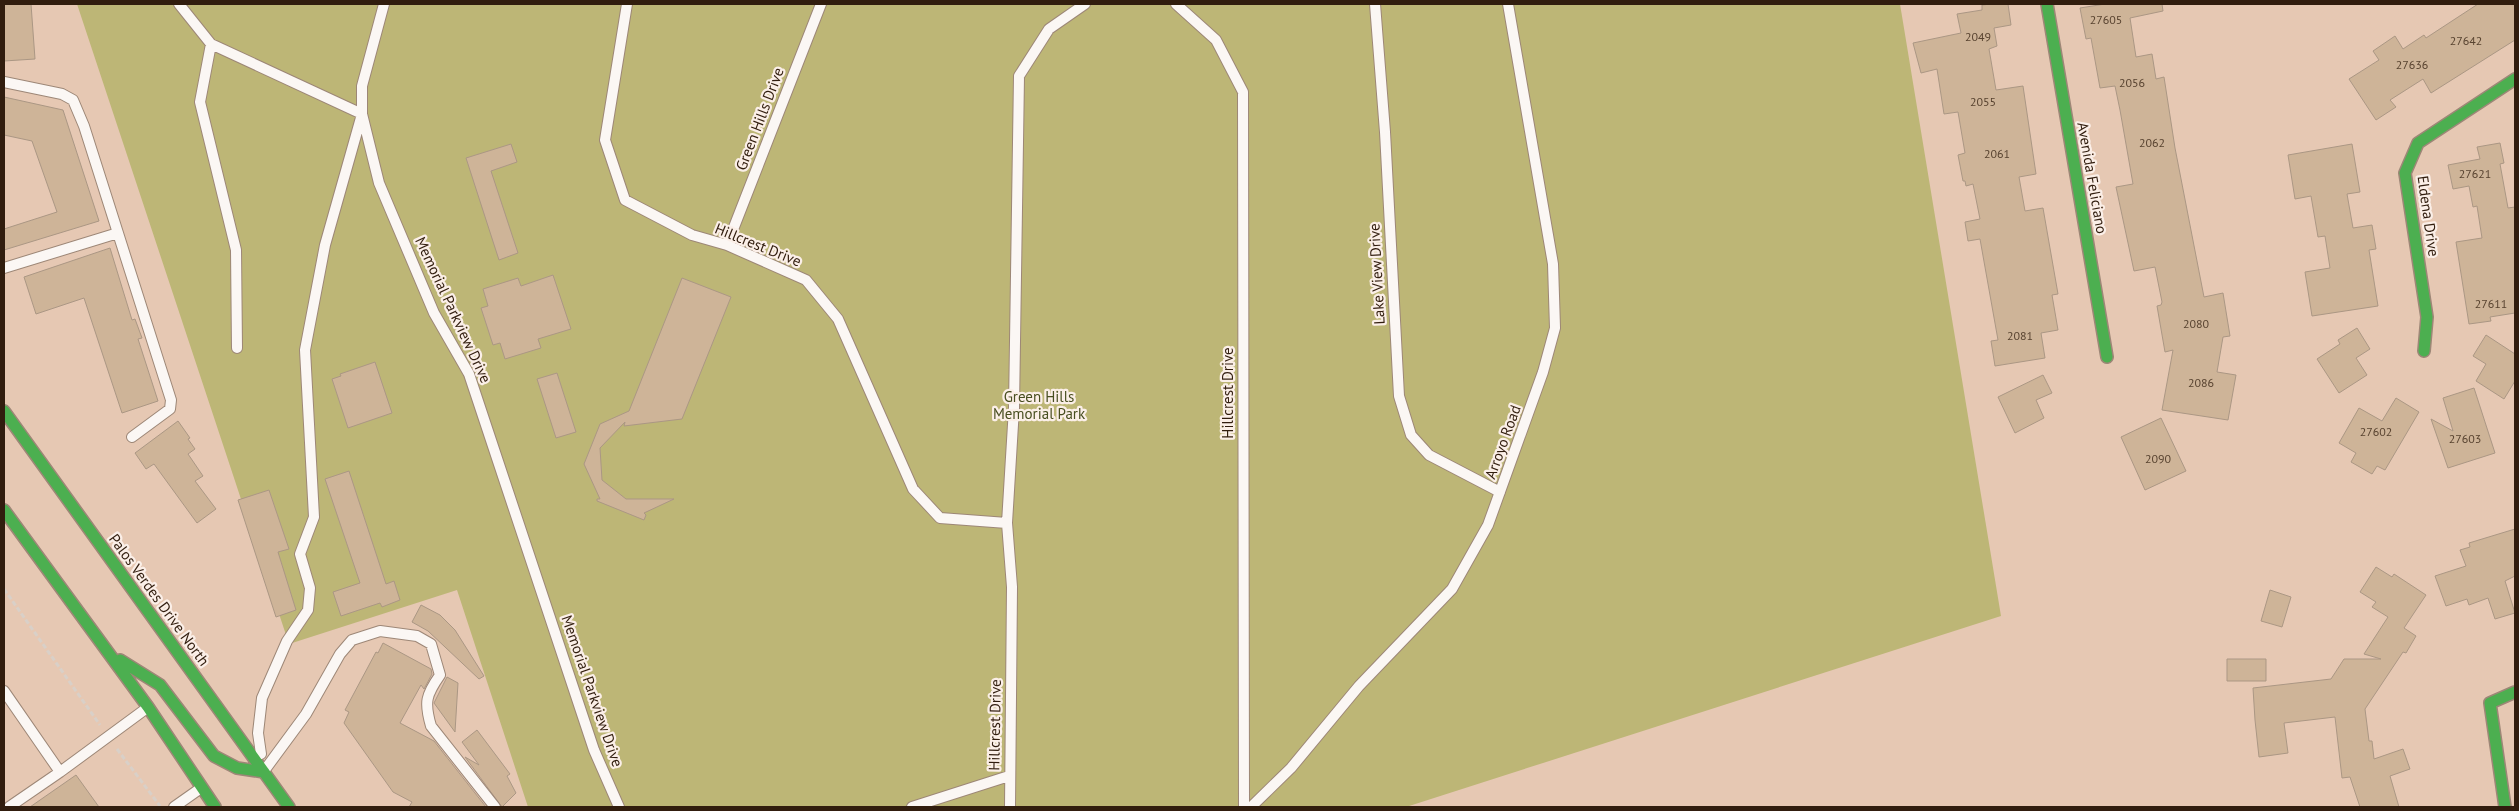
<svg xmlns="http://www.w3.org/2000/svg" width="2519" height="811" font-family="'PT Sans',sans-serif">
  <style>
    .green { fill: #bdb676 }
    .building { fill: #ceb498; stroke: #ab9784 }
    .lines { fill: none; stroke-linecap: round; stroke-linejoin: round }
    .lane-casing { stroke: #9d8777; stroke-width: 12 }
    .fast-casing { stroke: #9d8777; stroke-width: 14 }
    .path { stroke: #d9d0c8; stroke-width: 3; stroke-dasharray: 5 2.5; stroke-linecap: butt }
    .lane { stroke: #fbf7f4; stroke-width: 10 }
    .fast { stroke: #4caf50; stroke-width: 11 }
    .labels { text-anchor: middle; stroke-width: 4.5; stroke-linejoin: round; paint-order: stroke }
    .number-label { font-size: 12px; fill: #584330 }
    .street-label { font-size: 15px; fill: #311d0e; stroke: #fbefe8 }
    .park-label { font-size: 15px; fill: #484e20; stroke: #fbefe8 }
  </style>
  <rect width="100%" height="100%" fill="#e6c8b3"/>
  <path class="green" d="M77,4H1900L2001,616L1406,807H528L457,590L289,644Z"/>
  <path class="building" d="M4,4H31L35,59L4,61Z
    M1991,4H2008L2011,25L1994,28L1997,46L1989,49L1996,90L2023,86L2036,174L2019,177L2025,211L2043,208L2058,294L2052,295L2058,330L2041,333L2045,358L1995,366L1991,341L1998,340L1980,239L1968,241L1965,222L1980,219L1973,184L1966,186L1965,181H1963L1958,155L1965,153L1958,112L1944,114L1937,69L1921,73L1913,43L1961,33L1957,14L1982,10V5Z
    M2105,4H2162L2163,11L2130,18L2136,57L2152,54L2156,79L2164,77L2175,148L2204,297L2223,293L2230,336L2223,337L2217,372L2236,375L2228,420L2162,410L2173,350L2165,352L2157,306L2161,305L2162,302L2155,267L2134,271L2116,187L2133,184L2120,110L2115,86L2100,88L2091,38L2086,39L2080,8Z
    M2478,4H2515V40L2431,93L2423,79L2390,100L2396,107L2376,120L2349,79L2379,60L2373,51L2395,36L2403,49L2424,35L2426,38Z
    M4,97L63,110L99,221L4,250V229L57,212L32,141L4,135Z
    M2500,143L2504,163L2500,164L2508,208L2515,207V313L2490,317L2491,321L2469,324L2456,242L2482,238L2477,206L2473,207L2469,186L2453,189L2448,165L2480,159L2477,147Z
    M511,144L517,162L491,171L518,253L499,260L466,158Z
    M2352,144L2360,192L2347,194L2353,228L2372,225L2376,249L2369,250L2378,306L2312,316L2305,272L2330,268L2325,236L2318,237L2311,196L2295,199L2288,155Z
    M110,248L132,320L135,319L142,338L138,339L158,401L122,413L84,298L36,314L24,277Z
    M553,275L571,329L538,339L541,348L505,359L500,343L493,345L481,308L488,306L483,289L518,278L521,286Z
    M682,278L731,297L682,419L624,426L625,422L600,448L602,480L626,499H674L644,513L646,515L644,520L597,501V499H600L584,464L600,424L629,411Z
    M2357,328L2370,349L2356,358L2367,375L2339,393L2317,359L2340,344L2338,340Z
    M2486,335L2515,354V381L2504,399L2476,381L2486,364L2473,356Z
    M375,362L392,413L348,428L332,379L341,376L340,374Z
    M557,373L576,432L556,438L537,379Z
    M2043,375L2052,393L2036,400L2044,418L2015,433L1998,397Z
    M2474,388L2495,453L2448,468L2431,419L2453,431L2443,398Z
    M2396,398L2419,412L2385,470L2377,466L2372,474L2351,462L2356,453L2339,443L2359,408L2382,421Z
    M2161,418L2186,471L2145,490L2121,437Z
    M178,421L190,438L188,439L195,449L188,454L203,476L195,481L216,509L197,523L154,464L146,469L135,453Z
    M349,471L386,584L394,581L400,600L382,607L380,603L341,616L333,592L360,583L325,479Z
    M269,490L289,549L278,552L296,610L276,617L238,500Z
    M2515,529V576L2505,581L2515,613L2495,619L2488,598L2469,605L2467,599L2446,606L2435,576L2466,566L2460,550L2470,547L2469,543Z
    M2376,567L2392,577L2394,574L2426,595L2404,628L2416,636L2406,653L2403,652L2365,709L2369,741H2372L2374,759L2403,749L2410,769L2390,776L2399,807H2360L2350,777L2342,778L2335,717L2284,723L2288,753L2259,757L2255,720L2253,688L2331,679L2344,659H2381L2364,654L2388,617L2372,607L2376,602L2360,592Z
    M2270,590L2291,597L2282,627L2261,621Z
    M421,605L440,615L455,630L484,676L479,679L428,631L412,622Z
    M383,643L431,669L432,674L424,689L421,685L400,723L434,741L486,807H409L412,802L393,792L344,723L349,712L345,710L376,652L378,653Z
    M2227,659H2266V681H2227Z
    M447,677L458,683L455,732L434,703Z
    M477,730L510,774L507,776L516,793L502,807L465,757L479,765L462,742Z
    M76,775L99,807H30Z"/>
  <g class="lines">
    <defs>
      <path id="lane" d="M179,4L211,44L362,114L379,183L434,313L469,374L594,750L619,807
        M627,4L605,140L625,200L692,235L727,245L806,280L838,319L913,489L940,518L1007,523L1014,408L1019,76L1049,29L1085,4
        M1176,4L1216,40L1243,92L1244,807
        M1375,4L1385,132L1399,396L1411,435L1429,455L1500,492
        M211,44L200,102L236,250L237,348
        M4,82L62,94L73,100L84,126L171,400L170,409L132,437
        M727,245L821,4
        M4,268L118,233
        M1007,523L1012,587L1010,807
        M4,691L60,772L9,807
        M261,754L258,733L262,698L287,641L308,610L310,588L300,554L314,517L305,350L325,245L362,114V86L384,4
        M264,771L306,714L340,654L352,640L380,631L417,636L431,644L440,675C426,695 424,702 431,726L495,807
        M60,772L147,708
        M174,807L201,788
        M912,807L1009,776
        M1251,807L1291,768L1359,686L1452,589L1488,525L1543,372L1555,328L1553,264L1508,4"/>
      <path id="fast" d="M2047,4L2107,357
        M2424,351L2427,317L2405,173L2418,143L2515,79
        M4,411L289,807
        M4,510L148,707L215,807
        M120,660L160,685L214,756L237,768L264,772
        M2505,807L2490,703L2515,692"/>
    </defs>
    <use href="#lane" class="lane-casing"/>
    <use href="#fast" class="fast-casing"/>
    <path class="path" d="M4,589L100,725
      M117,749L160,806"/>
    <use href="#lane" class="lane"/>
    <use href="#fast" class="fast"/>
  </g>
  <g class="labels">
    <g class="number-label">
      <text x="2106" y="24">27605</text>
      <text x="1978" y="41">2049</text>
      <text x="2466" y="45">27642</text>
      <text x="2412" y="69">27636</text>
      <text x="2132" y="87">2056</text>
      <text x="1983" y="106">2055</text>
      <text x="2152" y="147">2062</text>
      <text x="1997" y="158">2061</text>
      <text x="2475" y="178">27621</text>
      <text x="2491" y="308">27611</text>
      <text x="2196" y="328">2080</text>
      <text x="2020" y="340">2081</text>
      <text x="2201" y="387">2086</text>
      <text x="2376" y="436">27602</text>
      <text x="2465" y="443">27603</text>
      <text x="2158" y="463">2090</text>
    </g>
    <g class="street-label">
      <text transform="translate(760 119) rotate(-69)" y="5">Green Hills Drive</text>
      <text transform="translate(2092 178) rotate(80)" y="5">Avenida Feliciano</text>
      <text transform="translate(2428 216) rotate(82)" y="5">Eldena Drive</text>
      <text transform="translate(758 245) rotate(22)" y="5">Hillcrest Drive</text>
      <text transform="translate(1377 274) rotate(-93)" y="5">Lake View Drive</text>
      <text transform="translate(453 310) rotate(65)" y="5">Memorial Parkview Drive</text>
      <text transform="translate(1228 393) rotate(-90)" y="5">Hillcrest Drive</text>
      <text transform="translate(1503 442) rotate(-70)" y="5">Arroyo Road</text>
      <text transform="translate(159 600) rotate(54)" y="5">Palos Verdes Drive North</text>
      <text transform="translate(592 691) rotate(71)" y="5">Memorial Parkview Drive</text>
      <text transform="translate(995 725) rotate(-89)" y="5">Hillcrest Drive</text>
    </g>
    <g class="park-label">
      <text x="1039" y="402">Green Hills<tspan x="1039" dy="17">Memorial Park</tspan></text>
    </g>
  </g>
  <rect width="2519" height="811" fill="none" stroke="#311d0e" stroke-width="10"/>
</svg>
